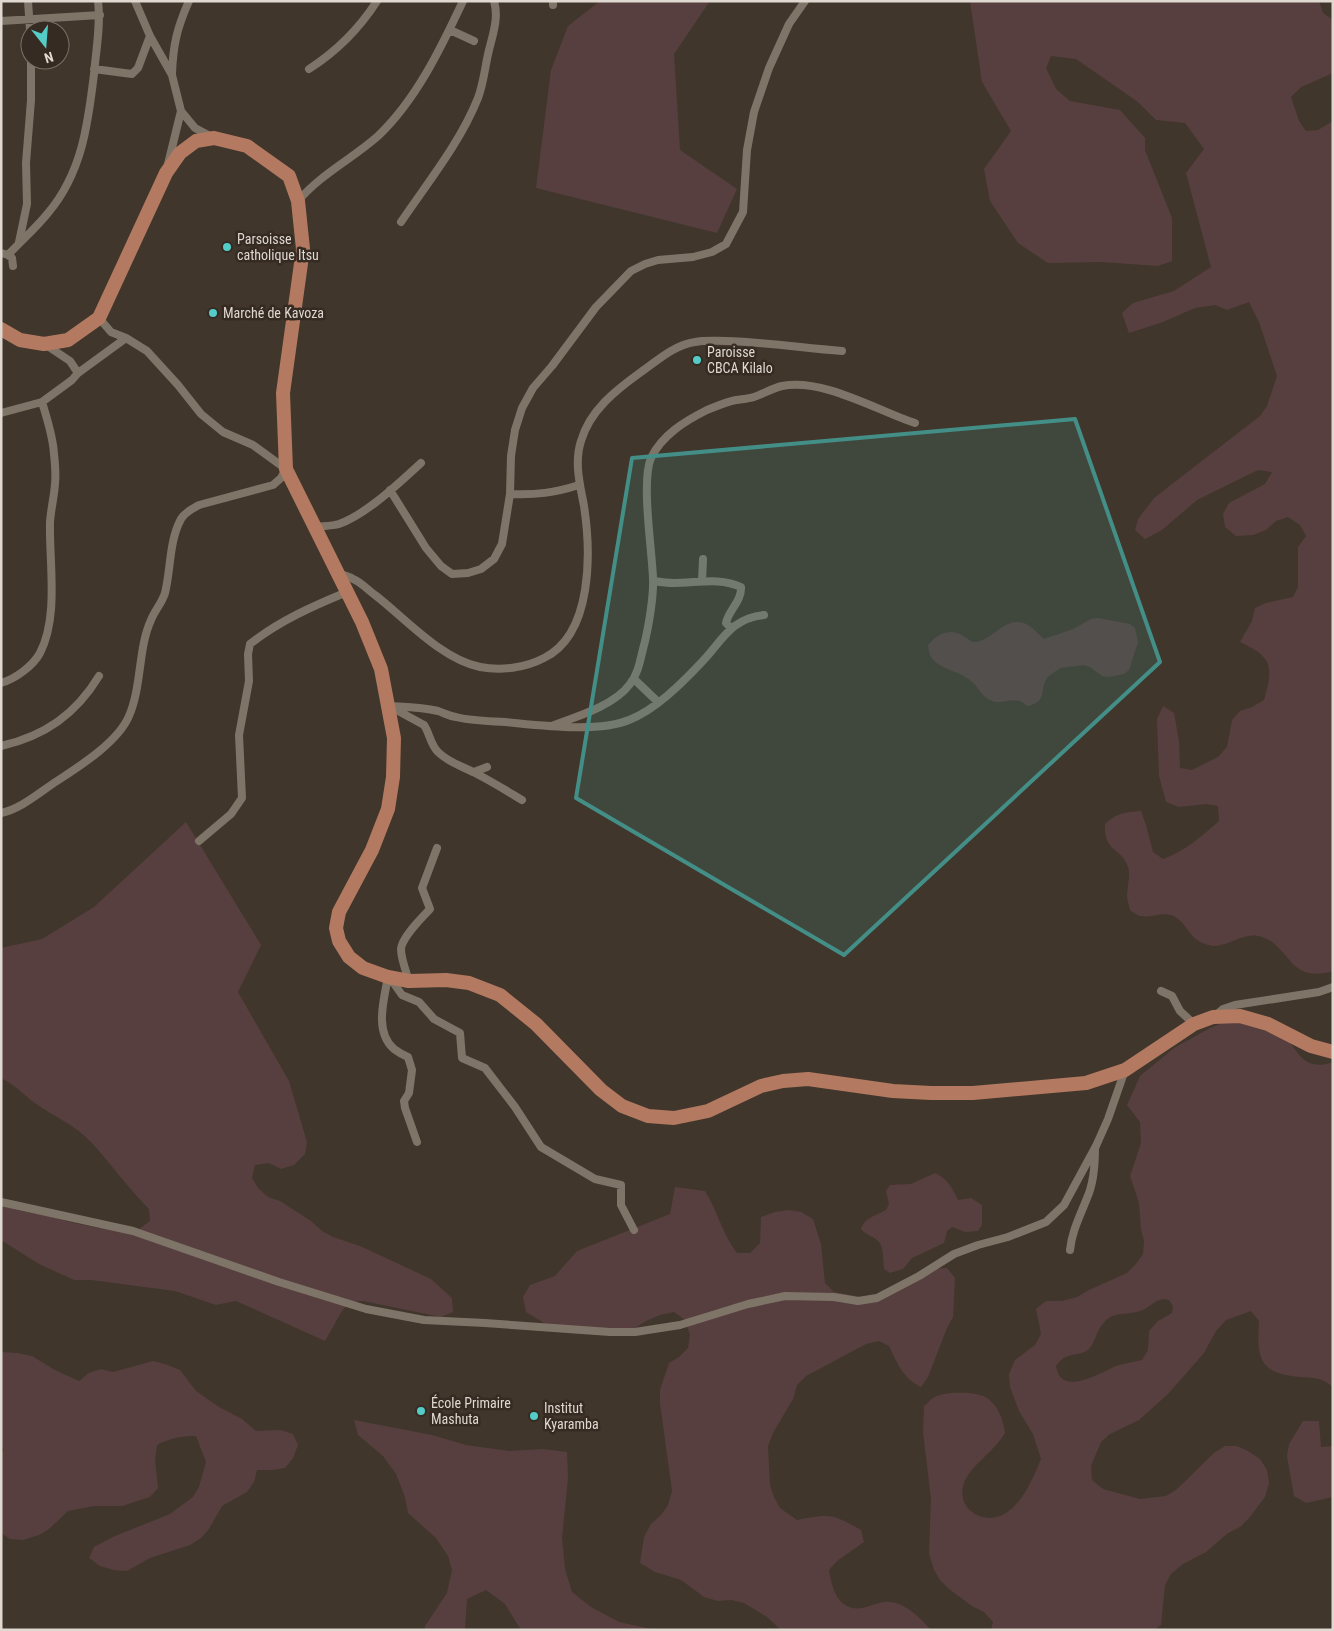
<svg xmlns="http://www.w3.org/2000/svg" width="1334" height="1631" font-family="'Roboto Condensed',sans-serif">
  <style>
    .green { fill: #573f3f; fill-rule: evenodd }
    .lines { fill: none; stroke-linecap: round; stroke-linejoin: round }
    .minor { stroke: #7f7468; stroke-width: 8 }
    .trunk { stroke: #b37a61; stroke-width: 14 }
    .marked { fill: #438f87; fill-opacity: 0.2; stroke: #438f87; stroke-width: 4; stroke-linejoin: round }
    .poi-dot { fill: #54cdc7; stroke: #352b22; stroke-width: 2 }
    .labels { text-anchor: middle; stroke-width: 5; stroke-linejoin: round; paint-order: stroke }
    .poi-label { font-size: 14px; fill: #dfd9d2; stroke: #352b22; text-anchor: start }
  </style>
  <rect width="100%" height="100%" fill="#40362b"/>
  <path class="green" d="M600,1H710L674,54L680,150L737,189L717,233L536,188L551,70L568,26Z
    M970,1H1319L1323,13L1333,20V73L1301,87L1291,97L1299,121L1306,131L1318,130L1333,121V971C1287,985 1290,942 1258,936C1242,933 1227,947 1213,946C1186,942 1191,923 1171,915C1161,912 1150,918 1140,916C1137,915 1133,912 1130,910C1129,905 1127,900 1127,895C1127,887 1131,875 1128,867C1121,846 1104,854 1105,824C1117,813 1125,812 1141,811L1146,825L1153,852L1163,859C1185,851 1202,836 1219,821L1218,806L1206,804L1179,807L1166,802L1159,776L1157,719L1163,706L1174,713L1179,741L1180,768L1192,770L1218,757L1227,747L1232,720L1240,711L1252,707L1264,700C1274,666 1272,657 1240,642L1252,621L1255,608L1266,603L1293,597L1298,587V547L1306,536L1300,525L1288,517L1276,521L1266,530L1253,535L1236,536L1225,527L1223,514L1229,503L1265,484L1272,472L1258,470L1197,500L1162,530L1145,539L1135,530L1138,519L1154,498L1260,416L1267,406L1277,376L1259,322L1249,302L1227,310L1215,305L1195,308L1163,322L1129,333L1122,313L1133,303L1174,291L1211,267L1186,173L1204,149L1185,123L1156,120L1138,102L1076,59L1051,56L1046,68L1056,89L1070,101L1120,110L1145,138V150L1172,218V261L1158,266L1102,262L1048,263L1018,243L990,201L984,169L1011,131L982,82Z
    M1098,618L1130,624L1135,628L1138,642L1129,670L1124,674L1109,677L1102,676L1090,667L1084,665L1060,668C1056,672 1050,674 1047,678C1039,690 1048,702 1027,706C1013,693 1003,707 990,700C981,696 978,686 970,680C955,668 928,669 928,645C937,634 949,628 962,635C967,638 970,642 976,642C991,640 1003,621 1018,622C1029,622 1037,633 1044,639L1073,629L1091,619Z
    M186,822L261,945L238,992L289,1081L307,1142L305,1154L294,1165L281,1169L269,1163L255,1165L252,1178L258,1188L268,1197L280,1201L311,1221L322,1231L333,1237L360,1246L431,1279L452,1298L453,1312L441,1317L363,1301L349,1302L342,1311L325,1341L236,1301L216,1305L175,1291L91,1280H74L39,1264L1,1240V1202L17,1210L48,1216L74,1223L99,1228L126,1227L139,1229L150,1221L149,1209C128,1188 111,1164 91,1142C75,1125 53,1116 35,1103C24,1095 14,1084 1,1078V948L42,939L94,907Z
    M1240,1016C1249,1018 1272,1022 1278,1028C1297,1045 1300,1074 1333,1062V1387C1321,1377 1314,1378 1300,1377C1258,1373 1257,1358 1259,1321L1251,1311L1226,1320L1216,1331L1204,1353L1168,1394L1139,1420L1110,1434L1101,1442L1091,1466L1092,1480L1103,1489L1140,1499L1166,1496L1177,1489L1214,1453L1225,1446H1237L1248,1451L1260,1459L1267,1470L1269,1483L1265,1497L1249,1518L1240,1527L1228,1533L1206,1552L1183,1564L1171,1574L1165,1585L1161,1625L1154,1630H991L993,1622L984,1612L972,1606L949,1589L940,1580L934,1570L929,1554L931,1499L923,1432L924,1406C927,1404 930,1400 933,1398C943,1391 977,1391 987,1398C999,1406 1003,1420 1005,1433C995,1451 970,1466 964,1483C955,1509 984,1527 1006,1513C1024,1501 1033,1478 1041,1459L1033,1434L1019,1411L1010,1387L1009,1374L1015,1360L1035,1345L1041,1334L1036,1309L1046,1301H1062L1077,1297L1089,1290L1127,1273L1136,1264L1143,1254L1144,1241L1141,1229L1139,1203L1130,1176L1141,1143L1140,1122L1127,1105L1140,1076L1174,1048L1210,1028ZM1163,1299L1169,1300L1173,1306L1172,1313L1158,1321L1149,1331L1148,1350L1142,1360C1135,1362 1126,1363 1119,1365C1102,1371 1061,1399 1056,1366C1067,1350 1078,1358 1089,1349C1095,1343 1096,1332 1102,1325C1113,1310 1124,1316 1140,1311C1149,1308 1153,1301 1163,1299Z
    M935,1173C947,1178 953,1189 958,1200L971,1198L982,1205V1225L978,1231L965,1232L952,1227L947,1231L944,1243L912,1258L903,1269L890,1273L884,1269C883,1261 884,1246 878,1241C872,1235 867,1236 861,1229C865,1217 876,1216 886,1210L889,1204L886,1191L890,1185L911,1184Z
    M675,1187L705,1191C718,1211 722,1234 737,1253H750L760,1243L761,1217L775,1212L789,1210L801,1212L813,1219L821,1244L825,1283L834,1292L861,1297L901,1289L934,1269L947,1268L955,1278L953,1317L947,1328L928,1377L921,1387C903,1378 898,1365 889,1346L879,1341L866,1344L806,1376L797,1385L793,1399L773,1433L768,1446L770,1485L774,1497L780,1508L797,1520C830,1514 831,1513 861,1530L864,1542L837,1561L829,1570C832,1590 839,1612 863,1608C871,1606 881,1601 890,1602C905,1603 921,1618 931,1630H781L767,1617L744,1603L731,1600L718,1601L704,1597L681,1580L655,1572L640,1563L644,1537L651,1524L661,1515L668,1505L672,1491L660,1403V1390L669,1363L679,1357L688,1348L690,1335L685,1320L674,1312L660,1315L646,1321L632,1330L549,1326L526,1312L523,1297L530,1285L555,1276L577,1251L670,1214Z
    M1,1352L17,1353L32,1356L55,1370L79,1381L89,1373L101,1369L113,1372L153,1361L165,1364L180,1370L196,1391L219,1407L242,1419L256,1431L281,1430L293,1434L298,1445L293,1458L285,1468L272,1470H257L254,1482L247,1492L222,1506L209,1529L201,1538L190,1545L150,1558L127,1571L113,1570L100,1566L89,1558L94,1547L115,1536L170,1514L193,1497L199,1487L206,1462L196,1436C181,1436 170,1438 157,1445L155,1460L158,1488L150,1497L122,1506H94L68,1511L49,1529L39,1535L23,1540L10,1539L1,1533V1455L4,1449H1Z
    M354,1420L432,1435L466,1445L509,1451L543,1449L567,1452L568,1478L562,1538L565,1569L572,1592L591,1607L619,1622L656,1630H521L505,1604L486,1590L467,1599L465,1630H425V1626L447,1593L452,1570L448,1556L436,1538L408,1513L405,1497L396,1474L383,1456L358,1435Z
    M1303,1421H1319L1321,1447L1333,1446V1497L1306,1503L1294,1496L1287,1456L1289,1444Z"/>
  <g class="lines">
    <path class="minor" d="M28,1L30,30
      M135,1L150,36L172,75L181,111L168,164
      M553,5V1
      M1,21L100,15
      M450,30L474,41
      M94,69L132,74L138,68L150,36
      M309,69C337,51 359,29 377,1
      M172,74C173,45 177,28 189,1
      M181,111L195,128L212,137
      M298,201C321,174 352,159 378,136C416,100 441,48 463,1
      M401,222C428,182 460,143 478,98C484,82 485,66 489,50C493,34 499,17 494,1
      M19,242L27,204L26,163L31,100V60
      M1,253L8,255L12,258L13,266
      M8,255C21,241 36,228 48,213C82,173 88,124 94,74C96,50 101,25 98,1
      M46,345L70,361L78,373
      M1,413L42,402L72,380L78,373L126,338
      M390,490L426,548L441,566L452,574L468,573L481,569L494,559L502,544L510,494L511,456L515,430L522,408L533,388L552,366L596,307L631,271L645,264L658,260L693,257L712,252L726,244L743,212L747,150L754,112L769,68L789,24L805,1
      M510,494C536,495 554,493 579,485
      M315,527C323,526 332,526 339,524C367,514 399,483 421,463
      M339,574C343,575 349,576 353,579C361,582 368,590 375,595C405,618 441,659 480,667C501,671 525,668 544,658C593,634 591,552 584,506C580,484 574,463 581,441C590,410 616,390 641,372C657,361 674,345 695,342C705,340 715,341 726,341C765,342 803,348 842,351
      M654,581C660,582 667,583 674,583C697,583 720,577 741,587C742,601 728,611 726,623L731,628
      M702,581L703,559
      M634,679L658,702
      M1,683C15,679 33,666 40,653C59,616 49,563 50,522C51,509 54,497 55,484C56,474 55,463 54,454C53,436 47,419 42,402
      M551,726C576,717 614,706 630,684C638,674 640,661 643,649C648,631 654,596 653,578C652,550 641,481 651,458C662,435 685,421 707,410C717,406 726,402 736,400C742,399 748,399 754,397C763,394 773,388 782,386C823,378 876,410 915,423
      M1,746C45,736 76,714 99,676
      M474,772L487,767
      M522,800C507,791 491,781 475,773C462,766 449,763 438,752C430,744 430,734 424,725L389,706C405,707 421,707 438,711C444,713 449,716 456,717C471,721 489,721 505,722C538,725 598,733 629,720C655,710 681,684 700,664C722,642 729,619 764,615
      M1,813C21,809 40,792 57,781C80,766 118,742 129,716C142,686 138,648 151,620C155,610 162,603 165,593C171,569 169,541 181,519C185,512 192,509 199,505L273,485L281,478L286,469L253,445L223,432L201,414L178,385L147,351L126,338L111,332L99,318
      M199,841L231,814L242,798L239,735L249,681L248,654L250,644C279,621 313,606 347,592
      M388,977C384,999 374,1032 394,1049C398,1052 403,1055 408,1057L412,1070L409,1093L404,1101L405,1108L417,1142
      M390,978L402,995L419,1002L434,1019L460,1033L462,1058L485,1068L515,1107L541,1147L595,1179L621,1185V1205L634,1230
      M409,981C406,971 401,959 401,949C402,937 421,919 430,909L422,888L437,848
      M1161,991L1172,996L1180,1011L1194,1024
      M1215,1016L1223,1009L1235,1005L1319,992L1333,987
      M1,1202L133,1231L279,1282L366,1309L424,1320L485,1323L610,1332H635L680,1325L748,1304L785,1296L834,1297L858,1301L877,1298L919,1276L954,1254L978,1245L1008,1237L1046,1222L1064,1205L1096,1146L1108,1119L1125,1070
      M1070,1250C1072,1231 1080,1216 1087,1198C1094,1183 1095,1165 1095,1148"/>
    <path class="trunk" d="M1,329L20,340L44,344L68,340L99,318L166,173L180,153L196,141L214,138L247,146L289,176L298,201L303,249L283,393L286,469L362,622L381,669L394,738L393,777L388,809L372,850L339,912L336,928L339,941L349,957L363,968L388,977L409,981L446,980L469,983L500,995L536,1024L601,1090L622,1106L648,1116L674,1118L708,1111L761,1086L783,1081L808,1079L893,1091L931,1093H973L1086,1083L1125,1070L1194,1024L1213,1017L1240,1016L1268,1024L1311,1046L1333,1052"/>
  </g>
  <path class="marked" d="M1075,419L1160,662L844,955L576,798L632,458Z"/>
  <g class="poi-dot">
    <circle cx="227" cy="247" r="5"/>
    <circle cx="213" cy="313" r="5"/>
    <circle cx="697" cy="360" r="5"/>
    <circle cx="421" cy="1411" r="5"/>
    <circle cx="534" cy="1416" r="5"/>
  </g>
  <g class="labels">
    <g class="poi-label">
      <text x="237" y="244">Parsoisse<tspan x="237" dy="16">catholique Itsu</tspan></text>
      <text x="223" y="318">Marché de Kavoza</text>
      <text x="707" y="357">Paroisse<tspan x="707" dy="16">CBCA Kilalo</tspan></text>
      <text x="431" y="1408">École Primaire<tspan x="431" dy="16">Mashuta</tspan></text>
      <text x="544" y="1413">Institut<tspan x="544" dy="16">Kyaramba</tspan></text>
    </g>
  </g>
  <rect width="1334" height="1631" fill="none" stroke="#dfd9d2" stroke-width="5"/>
  <g transform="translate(45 45) rotate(163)"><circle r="24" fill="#352b22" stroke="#797168"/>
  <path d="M0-4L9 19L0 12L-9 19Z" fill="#54cdc7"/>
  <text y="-8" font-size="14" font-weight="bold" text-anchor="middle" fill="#dfd9d2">N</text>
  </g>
</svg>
